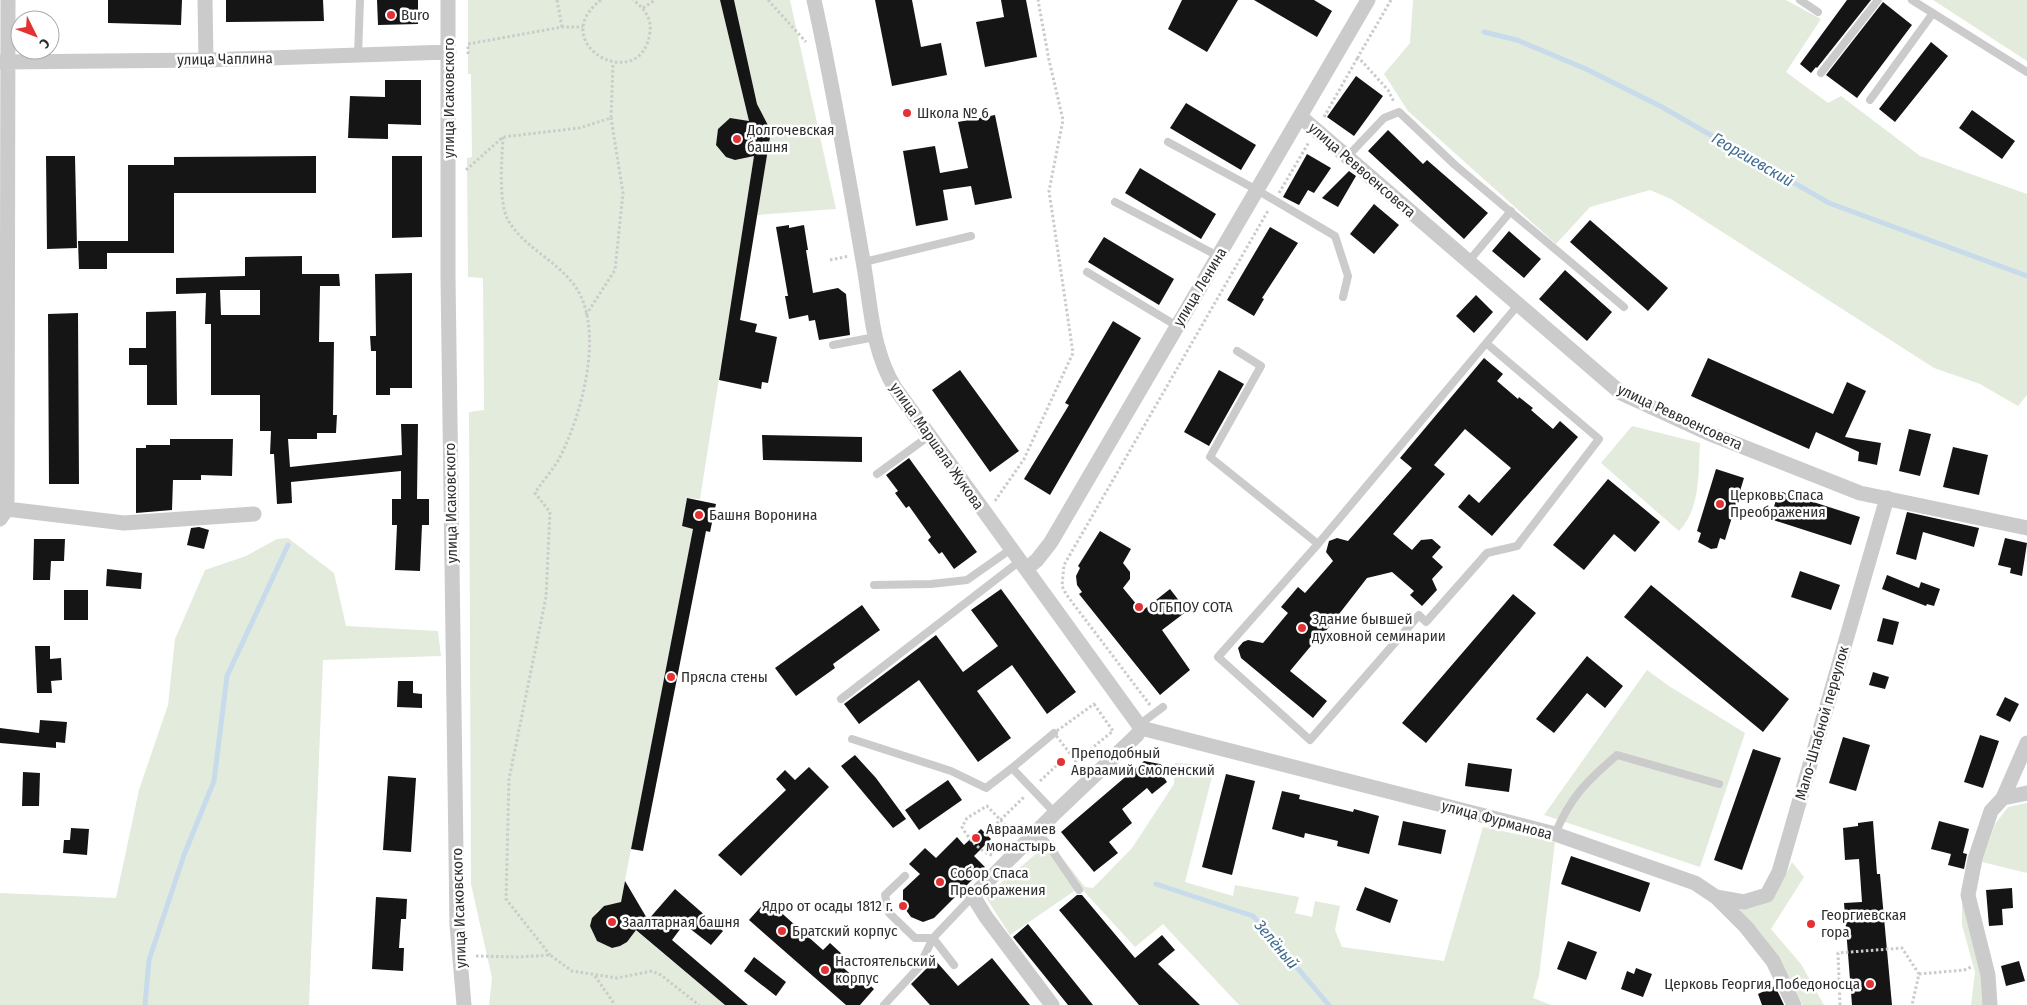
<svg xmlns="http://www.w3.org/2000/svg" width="2027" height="1005" font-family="'Fira Sans Condensed',sans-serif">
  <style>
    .green { fill: #e3ebdc }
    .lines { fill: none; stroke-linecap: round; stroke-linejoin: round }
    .stream { stroke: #c8dbeb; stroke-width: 5 }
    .building { fill: #151515; fill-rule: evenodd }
    .path { stroke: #cbcbcb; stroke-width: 3; stroke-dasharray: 2.5 2.5; stroke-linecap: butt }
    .service { stroke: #cbcbcb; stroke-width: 8 }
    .minor { stroke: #cbcbcb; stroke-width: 15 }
    .poi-dot { fill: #e43133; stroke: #fff; stroke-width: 2 }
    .labels { text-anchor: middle; stroke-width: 5; stroke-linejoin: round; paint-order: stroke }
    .poi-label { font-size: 15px; fill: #2e2e2e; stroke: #fff; text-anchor: start }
    .street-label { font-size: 15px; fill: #2e2e2e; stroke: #fff }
    .water-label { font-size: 16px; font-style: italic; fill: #3d6a90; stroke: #fff }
  </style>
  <rect width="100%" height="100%" fill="#fff"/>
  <path class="green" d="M468,0H720L749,121L730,118L718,129L716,145L755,150L700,499L687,498L682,526L693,529L620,906L612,904L597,911L590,926L597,941L612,948L627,942L633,928L725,1005H489L492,978L471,884L469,412L484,410L483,278L468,277L467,158L472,157L471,74H468Z
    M734,0H790L836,209L757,215L771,131L757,104Z
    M1413,0H1786L1821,19L1786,72L1828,103L1841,96L1920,156L2027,194V395L2018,406L1980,384L1934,368L1671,199L1650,190L1590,207L1556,244L1408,111L1384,74L1410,43Z
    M1933,0H2027V61Z
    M1632,426L1700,443C1698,473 1701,508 1679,531L1601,463Z
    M288,538L334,573L346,626L438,631L441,656L323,660L309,1005H0V893L116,898L139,790L168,705L175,639L205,570L246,556L277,539Z
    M1647,670L1669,686L1745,733L1700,867L1544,815Z
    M1175,763L1215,765L1185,882L1233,896L1235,885L1299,897L1295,913L1312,917L1315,901L1340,906L1335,930L1342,947L1444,961L1483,827L1555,842L1539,976L1533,998L1551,1005H1239L1163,924L1135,947L1080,887L1010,935L985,896L1053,840L1060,855L1085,887L1093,888L1132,848L1174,784Z
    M2027,803V873L1982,862L1995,824L2008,807Z
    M1792,862L1804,877L1771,929L1801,964L1824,1005H1803L1779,959L1735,909C1773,909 1777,892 1792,862Z
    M1962,897L1983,974L1984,1005H1971L1975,972L1962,925Z"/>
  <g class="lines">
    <path class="stream" d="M1484,32L1517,40L1586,69L1662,107L1829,203L2027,276
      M1156,884L1253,916L1329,1005
      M145,1005L149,960L184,855L214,781L227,676L288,545"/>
  </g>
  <path class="building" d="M108,0H182L181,25L108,23Z
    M226,0H323L324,21L226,22Z
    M377,0H418V24L378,25Z
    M720,0H734L757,104L771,131L740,320L757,324L755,332L777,337L768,383L762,382L761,389L719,380L754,156L735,160L726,157L716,145L718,129L730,118L749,121Z
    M875,0H912L921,47L941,43L947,75L892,86Z
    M1001,0H1026L1037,57L985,67L976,22L1004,17Z
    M1182,0H1238L1207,52L1168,29Z
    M1254,0H1314L1332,11L1317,37Z
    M1847,0H1871L1817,68L1816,67L1811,73L1800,64Z
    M1883,2L1912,25L1857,98L1826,75Z
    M1931,42L1948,56L1895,122L1879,109Z
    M1356,76L1383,96L1354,136L1327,117Z
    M385,80H421V125L388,124V139L348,138L350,96L385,97Z
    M1186,103L1256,145L1241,170L1170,128Z
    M1972,110L2015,141L2002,159L1959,128Z
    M995,115L1012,198L975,205L971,186L943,190L948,220L916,226L903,151L935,146L940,173L968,168L958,122Z
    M1388,130L1423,164L1427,160L1488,213L1464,239L1368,151Z
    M1307,154L1331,168L1314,193L1308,190L1299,205L1283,197Z
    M46,156H75L77,248L47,249Z
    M316,156V193H174V253H107V269H79L78,241H128V165H174V157Z
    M392,156H422V237L392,238Z
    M1140,168L1216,214L1201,239L1125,193Z
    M1349,171L1356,176L1338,207L1322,198Z
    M1374,204L1399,225L1374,254L1350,234Z
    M1590,220L1668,288L1648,311L1570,242Z
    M789,225V228L804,225L808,250H806L813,293L838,288L846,294L850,335L819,340L815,320L809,321L808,315L789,319L785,296H788L776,227Z
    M1270,227L1298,243L1262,298L1264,299L1254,316L1227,300Z
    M1509,231L1541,259L1524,278L1492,251Z
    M1104,237L1174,279L1159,305L1088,262Z
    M302,256V274H339L340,286H320L319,342H334L333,415H337L336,433H317V439H288L290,467L402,455L401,424H418L417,499H429V525H422L420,571L395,570L397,525H392V499H401V471L291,482L292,503L277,504L274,454H270L271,431H260V395H211V324H205L206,293L176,294V278L245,276V257ZM220,290H260V315H221Z
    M1565,270L1612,312L1587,341L1539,299Z
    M412,273V388H390V395H376V351H371L370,336H376L375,274Z
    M1476,295L1493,312L1474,333L1456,316Z
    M176,311L177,405H147V365H129V348H146V312Z
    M78,313L79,484H49L48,314Z
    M1113,321L1141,338L1050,495L1024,479L1069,405L1065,403Z
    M1484,358L1503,374L1497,381L1518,399L1519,397L1533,408L1531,410L1553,429L1560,421L1578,437L1492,536L1458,507L1469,494L1479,503L1511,468L1465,429L1434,465L1445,474L1393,534L1412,550L1421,540L1432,539L1441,547L1432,557L1443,567L1432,579L1437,590L1422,606L1410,595L1414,591L1392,572L1367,578L1322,636L1320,635L1290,671L1327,701L1313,718L1241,658L1238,648L1243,642L1248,640L1263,643L1288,613L1281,607L1298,587L1305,593L1333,561L1326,552L1329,541L1337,538L1348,541L1412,468L1400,458Z
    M1708,358L1833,414L1847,382L1866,391L1845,437L1881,443L1877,465L1858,461L1859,452L1816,432L1809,449L1691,396Z
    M960,370L1019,451L990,472L932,390Z
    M1219,370L1244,384L1209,446L1184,432Z
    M1909,429L1931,434L1920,476L1899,471Z
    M762,435L862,437V462L763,460Z
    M170,439H233L232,476L201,475V480H173L172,510L136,513V448H146V445H170Z
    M1953,447L1988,455L1979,495L1943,487Z
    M909,458L977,552L954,569L942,552L939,554L928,540L931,537L909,506L906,508L895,493L898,491L886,475Z
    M1716,469L1744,478L1725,540L1720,538L1717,548L1711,549L1698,542L1701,533L1697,531Z
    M1608,479L1660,522L1635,552L1614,534L1584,570L1553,545Z
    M1779,491L1860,517L1851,545L1770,519Z
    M687,498L716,504L710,532L706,531L643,851L631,849L693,529L682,526Z
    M1907,512L1979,528L1974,547L1923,532L1916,560L1896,554Z
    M199,527L209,530L204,549L187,545L191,528Z
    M1100,531L1131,549L1123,563L1130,572V579L1123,588L1142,611L1170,589L1187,611L1162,630L1190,670L1160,695L1079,594L1082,592L1077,585L1076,576L1080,568L1078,566Z
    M2005,538L2027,543L2022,576L2010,573L2011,568L1998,565Z
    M34,539H65L64,561H51L50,580H33Z
    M107,569L142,573L141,589L106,586Z
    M1800,571L1840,585L1831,610L1791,597Z
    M1887,575L1919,588L1921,582L1940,589L1934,606L1927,604L1926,606L1882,589Z
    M1651,585L1789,699L1763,732L1624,617Z
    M1001,589L1076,692L1047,714L1012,665L977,691L1011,738L978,762L919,680L859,724L844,704L936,635L963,672L998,646L971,610Z
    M64,590H88V620H64Z
    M1513,594L1536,613L1426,743L1402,723Z
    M862,605L880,630L833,664L835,668L796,696L775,668Z
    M1883,618L1899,622L1893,645L1877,641Z
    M35,646H50V659L61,658L62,680L51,681L52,693H37Z
    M1587,656L1623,686L1605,708L1587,693L1554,733L1536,719Z
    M1873,672L1889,677L1885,689L1869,685Z
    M398,681H413V693L422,694V708L397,707Z
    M2005,697L2019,704L2010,722L1996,715Z
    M40,720L67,722L65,743L56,742V748L0,743V728L39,733Z
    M1980,735L1999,741L1983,788L1964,782Z
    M1843,737L1870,745L1856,791L1829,783Z
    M1753,749L1781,758L1742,870L1714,860Z
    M855,755L876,778L906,819L893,828L841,766Z
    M1144,761L1160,764L1170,770L1163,776L1167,782L1152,794L1147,788L1122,809L1132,823L1109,842L1118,853L1094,872L1061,832Z
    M1468,763L1512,769L1509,792L1465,786Z
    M809,767L829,787L741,876L718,855L786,790L776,779L785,770L795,780Z
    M23,772L40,773L39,806H22Z
    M1226,774L1255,781L1232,875L1202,867Z
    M388,776L416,778L411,852L383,850Z
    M948,780L962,800L919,830L905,810Z
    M1282,791L1300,795L1299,799L1353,812L1354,809L1379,816L1369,854L1337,846L1338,841L1305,833L1304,838L1272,829Z
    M1403,821L1446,830L1441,854L1398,845Z
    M1873,821L1877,874H1880L1892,1005H1852L1844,903L1862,902L1859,859L1845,860L1843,828L1858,826V823Z
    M1939,821L1969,829L1963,853L1967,854L1964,869L1948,865L1951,854L1931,849Z
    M71,828L89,829L87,855L63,853L64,840H70Z
    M981,829L991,839L974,856L985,867L934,918L923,922L911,917L903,906V890L920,874L909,864L925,848L936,858L957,837L964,845Z
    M1571,856L1650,883L1640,912L1561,884Z
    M625,881L648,920L675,889L723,931L711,945L684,924L672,940L748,1005H725L636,930L627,942L620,946L612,948L597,941L590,926L592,918L604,906L621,902Z
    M1365,887L1398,900L1390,923L1356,910Z
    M2012,888L2013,908L2002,909L2003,925L1989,926L1986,890Z
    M1077,895H1082L1135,958L1162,935L1175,950L1158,964L1200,1005H1139L1059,910Z
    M376,897L407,899L406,919H401L399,948H404L403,971L372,969Z
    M767,900L823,950L830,943L844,956L838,963L857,980L860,976L874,989L860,1005H846L749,920Z
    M1028,924L1093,1005H1068L1013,937Z
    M1568,941L1597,952L1586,980L1557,969Z
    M754,957L786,982L776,996L744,971Z
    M992,958L1030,1005H930L911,984L935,960L958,986Z
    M2019,961L2025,981L2006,986L2001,966Z
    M1636,968L1652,974L1643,997L1621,989L1627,971L1634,974Z
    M1775,986L1784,1005H1762L1758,994Z"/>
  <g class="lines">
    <path class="path" d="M557,0L562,27
      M601,0C543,44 642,97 650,32C652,18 643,7 633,0
      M768,0L806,42
      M1391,0L1358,57L1388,90L1394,102
      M643,8L655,0
      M468,54V44L562,27H583
      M1324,117L1358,57
      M503,137C502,158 498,202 508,220C523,246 553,259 571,281C608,323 582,415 559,459C552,471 542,482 535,493L550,512L546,597L509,779L506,899L550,955
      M466,170L503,137L579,128L611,118L613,63
      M1279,193L1309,142
      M830,260L849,256
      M586,315L615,270L623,193L611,118
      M995,501L1024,459L1073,353L1049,191L1063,120L1049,60L1038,0
      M1094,704L1113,731L1076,761L1054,733Z
      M1150,705L1066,594L1062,586L1064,565L1269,209
      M1040,781L1056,766
      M986,834L1025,796
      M992,855C980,852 968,838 962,827L967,818L987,806L1015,835
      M476,956L518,957L550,955L572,971L617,978L652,971L661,975L699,1005
      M1919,974L1964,970L1971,967
      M595,976L615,1005
      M1840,1005L1838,953L1902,948L1919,974L1912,1005"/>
    <path class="service" d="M1800,0L1818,12
      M1912,0L2027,72
      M358,55L360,0
      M1821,73L1878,0
      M1870,100L1933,13
      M1168,142L1257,190L1335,236L1348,276L1343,297
      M1347,157L1384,118L1399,112L1455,165L1624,307
      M1115,202L1218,256
      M864,262L971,236
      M1468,262L1511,211
      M1087,272L1177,326
      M833,345L875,337
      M1237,351L1261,366L1210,457L1318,544L1518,305
      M877,474L929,436
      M1318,544L1218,657L1310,740L1419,615L1426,622L1487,553L1517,546L1599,439L1486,343
      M874,585L931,584L967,580L1011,549
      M841,699L1020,561
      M1140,724L1163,707
      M852,739L951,771L986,788L1012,768L1055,813
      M1012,768L1054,733
      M1036,832L1047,843L1079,890
      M1555,834C1571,796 1587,781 1617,755L1719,784
      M905,876L885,895L889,913L915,938H933L954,965
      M884,1005L919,967L933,938L973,896"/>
    <path class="minor" d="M205,0L206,60
      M448,0V277L457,925L464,1005
      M814,0C833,86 848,174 863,261C871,304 871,349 895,388L1141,728
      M1,62L206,60L449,52
      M1301,117L1621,393L1708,433L1860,493L2027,528
      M0,511L7,509L124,523L254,514
      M0,519L7,509L8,0
      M1026,569L1037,560L1051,542L1368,0
      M1141,728L1555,834L1695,883L1716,897L1746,927L1773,961L1794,1005
      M2003,798L2027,793
      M1716,897L1744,902L1767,895L1779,872L1887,498
      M1052,1005L986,917L973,896L1055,813L1137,735L1141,728
      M1990,1005L1988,975L1968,895L1975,859L1991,811L2003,798L2027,743"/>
  </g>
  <g class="poi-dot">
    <circle cx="391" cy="15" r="5"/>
    <circle cx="907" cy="113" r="5"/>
    <circle cx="737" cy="139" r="5"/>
    <circle cx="1720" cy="504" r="5"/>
    <circle cx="699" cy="515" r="5"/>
    <circle cx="1139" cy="607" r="5"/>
    <circle cx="1302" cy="628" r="5"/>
    <circle cx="671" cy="677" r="5"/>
    <circle cx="1061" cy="762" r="5"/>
    <circle cx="976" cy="838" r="5"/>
    <circle cx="940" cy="882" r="5"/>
    <circle cx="903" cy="906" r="5"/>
    <circle cx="612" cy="922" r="5"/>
    <circle cx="1811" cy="924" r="5"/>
    <circle cx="782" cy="931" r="5"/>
    <circle cx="825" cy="970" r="5"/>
    <circle cx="1870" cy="984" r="5"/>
  </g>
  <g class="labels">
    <g class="poi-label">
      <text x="401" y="20">Buro</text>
      <text x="917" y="118">Школа № 6</text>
      <text x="747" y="135">Долгочевская<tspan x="747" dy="17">башня</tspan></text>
      <text x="1730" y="500">Церковь Спаса<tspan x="1730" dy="17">Преображения</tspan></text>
      <text x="709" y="520">Башня Воронина</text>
      <text x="1149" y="612">ОГБПОУ СОТА</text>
      <text x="1312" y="624">Здание бывшей<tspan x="1312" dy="17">духовной семинарии</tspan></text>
      <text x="681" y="682">Прясла стены</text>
      <text x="1071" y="758">Преподобный<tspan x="1071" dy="17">Авраамий Смоленский</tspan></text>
      <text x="986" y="834">Авраамиев<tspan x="986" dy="17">монастырь</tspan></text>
      <text x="950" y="878">Собор Спаса<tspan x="950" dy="17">Преображения</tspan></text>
      <text x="893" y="911" text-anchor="end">Ядро от осады 1812 г.</text>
      <text x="1821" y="920">Георгиевская<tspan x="1821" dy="17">гора</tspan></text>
      <text x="622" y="927">Заалтарная башня</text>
      <text x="792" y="936">Братский корпус</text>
      <text x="835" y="966">Настоятельский<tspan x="835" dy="17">корпус</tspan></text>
      <text x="1860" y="989" text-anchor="end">Церковь Георгия Победоносца</text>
    </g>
    <g class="street-label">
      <text transform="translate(225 59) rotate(-1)" y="5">улица Чаплина</text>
      <text transform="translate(449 98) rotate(-90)" y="5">улица Исаковского</text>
      <text transform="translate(1362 170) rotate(41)" y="5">улица Реввоенсовета</text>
      <text transform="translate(1200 287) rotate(-59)" y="5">улица Ленина</text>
      <text transform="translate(1680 417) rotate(25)" y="5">улица Реввоенсовета</text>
      <text transform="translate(937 446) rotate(55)" y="5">улица Маршала Жукова</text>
      <text transform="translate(451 503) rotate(-91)" y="5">улица Исаковского</text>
      <text transform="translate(1822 723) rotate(-74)" y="5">Мало-Штабной переулок</text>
      <text transform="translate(1497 820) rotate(15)" y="5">улица Фурманова</text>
      <text transform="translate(459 908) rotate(-92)" y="5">улица Исаковского</text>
    </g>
    <g class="water-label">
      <text transform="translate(1753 159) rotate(30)" y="6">Георгиевский</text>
      <text transform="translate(1277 944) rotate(50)" y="6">Зелёный</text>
    </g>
  </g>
  <g transform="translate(35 35) rotate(132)"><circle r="24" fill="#ffffff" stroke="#ababab"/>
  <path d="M0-4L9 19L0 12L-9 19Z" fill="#e43133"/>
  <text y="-8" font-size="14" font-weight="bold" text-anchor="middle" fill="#2e2e2e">С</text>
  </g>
</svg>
